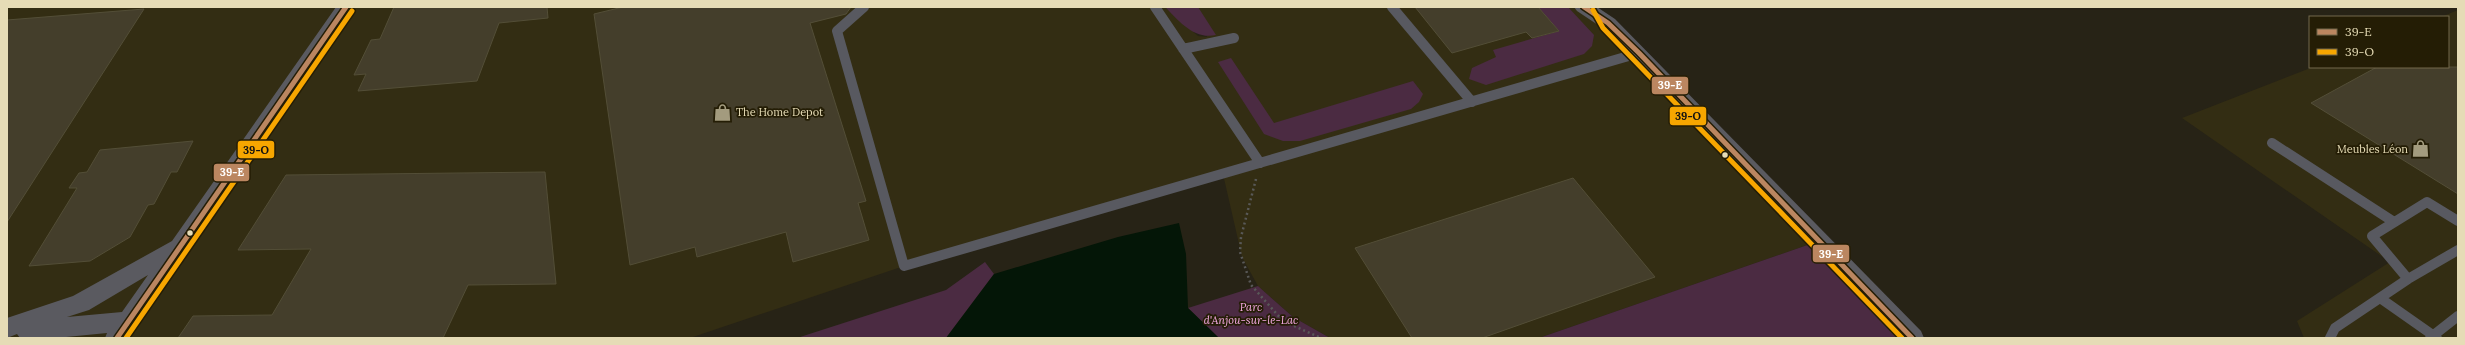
<svg xmlns="http://www.w3.org/2000/svg" width="2465" height="345" font-family="Lora,serif">
  <style>
    .built { fill: #332d13 }
    .green { fill: #4b2b42 }
    .water { fill: #041607 }
    .building { fill: #443e2b; stroke: #534e37 }
    .lines { fill: none; stroke-linecap: round; stroke-linejoin: round }
    .path { stroke: #595958; stroke-width: 2.5; stroke-dasharray: 2 3; stroke-linecap: butt }
    .lane { stroke: #585960; stroke-width: 10 }
    .secondary { fill: #5a5a60; fill-rule: evenodd }
    .bus-1-casing { stroke: #241d05; stroke-width: 8 }
    .bus-2-casing { stroke: #241d05; stroke-width: 8 }
    .bus-1 { stroke: #bb8660; stroke-width: 5 }
    .bus-2 { stroke: #f7a600; stroke-width: 5 }
    .bus-dot { fill: #e6dcb6; stroke: #241d05; stroke-width: 1.5 }
    .labels { text-anchor: middle; stroke-width: 3.5; stroke-linejoin: round; paint-order: stroke }
    .poi-label { font-size: 11px; fill: #e6dcb6; stroke: #241d05; text-anchor: start }
    .park-label { font-size: 11px; font-style: italic; fill: #f6abe5; stroke: #241d05 }
    .line-badge { stroke: #241d05; stroke-width: 1.5 }
    .badge-label { font-size: 11px; text-anchor: middle; font-weight: bold; fill: #fff }
    .pale-badge-label { font-size: 11px; text-anchor: middle; font-weight: bold; fill: #111 }
  </style>
  <rect width="100%" height="100%" fill="#272316"/>
  <path class="built" d="M7,7H1165L1198,36L1207,37L1198,7H1589L1819,241L1539,338H1330L1293,317L1258,286L1242,257L1223,174L904,266L690,338H7Z
    M2458,10V338H2304L2297,321L2390,262L2182,118L2313,67H2448V17H2441Z"/>
  <path class="green" d="M1165,7H1198L1216,35C1194,40 1179,21 1165,7Z
    M1538,7H1568L1594,35L1592,46L1584,54L1486,85L1469,79L1472,68L1496,57L1493,50L1559,31Z
    M1231,58L1274,123L1413,81L1423,94L1419,102L1411,109L1300,141H1283L1264,134L1218,62Z
    M1819,241L1912,338H1539Z
    M985,262L994,274L946,338H797L946,290Z
    M1258,286L1293,317L1330,338H1219L1188,308Z"/>
  <path class="water" d="M1179,223L1186,254L1188,308L1219,338H946L994,274L1118,237Z"/>
  <path class="building" d="M394,7H547L548,18L499,23L477,81L358,91L366,74L354,75L371,40L380,39Z
    M623,7H851L846,14L810,23L866,201L858,203L869,240L793,262L786,232L697,257L695,247L630,265L594,14Z
    M1415,7H1538L1559,31L1532,38L1526,32L1452,53Z
    M144,9L7,222V20Z
    M2377,67H2458V194L2311,103Z
    M193,141L177,172H171L154,204L148,205L130,237L90,261L29,266L77,188H69L79,173L87,172L100,150Z
    M545,172L556,284L468,285L443,338H178L193,316L272,315L311,249L238,250L286,175Z
    M1573,178L1655,277L1482,338H1412L1355,248Z"/>
  <g class="lines">
    <path class="path" d="M1256,179L1241,237L1240,252L1251,285L1283,321L1321,338"/>
    <path class="lane" d="M864,7L837,31L904,266L1639,53
      M1155,7L1260,163
      M1392,7L1472,102
      M1183,49L1234,38
      M2272,143L2394,222
      M2408,279L2458,250
      M2380,298L2437,338
      M2330,338L2335,328L2408,279L2372,236L2427,202L2458,221
      M2430,338L2458,316"/>
    <path class="secondary" d="M336,7H356L130,338H105L107,333L56,338H20L17,334L7,338V318L73,296L172,241ZM148,275L122,312L67,317L89,310Z
      M1574,7H1597L1615,19L1921,331L1924,338H1897L1632,58L1601,27L1577,11Z"/>
    <defs>
      <path id="bus-1" d="M1584,7L1608,23L1639,53L1912,338
        M117,338L346,7"/>
      <path id="bus-2" d="M1593,10L1603,28L1902,338
        M126,338L352,11"/>
    </defs>
    <use href="#bus-1" class="bus-1-casing"/>
    <use href="#bus-2" class="bus-2-casing"/>
    <use href="#bus-1" class="bus-1"/>
    <use href="#bus-2" class="bus-2"/>
  </g>
  <defs>
    <symbol id="shop-bare" viewBox="-9 -9 18 18"><path d="M-5-2.5h2.3a2.7 3.5 0 0 1 5.4 0H5L5.5 6h-11ZM-1.5-2.5h3a1.5 2.3 0 0 0-3 0Z" fill="#a39b7e" stroke="#241d05" stroke-width="2.5" paint-order="stroke"/></symbol>
  </defs>
  <g fill-rule="evenodd">
    <use href="#shop-bare" x="710" y="100" width="25" height="25"/>
    <use href="#shop-bare" x="2408" y="136" width="25" height="25"/>
  </g>
  <g class="bus-dot">
    <circle cx="1725" cy="155" r="3.5"/>
    <circle cx="190" cy="233" r="3.5"/>
  </g>
  <g class="labels">
    <g class="poi-label">
      <text x="736" y="116">The Home Depot</text>
      <text x="2408" y="153" text-anchor="end">Meubles Léon</text>
    </g>
    <g class="park-label">
      <text x="1251" y="311">Parc<tspan x="1251" dy="13">d'Anjou-sur-le-Lac</tspan></text>
    </g>
  </g>
  <g class="line-badge">
    <rect x="1651" y="76" width="38" height="19" rx="4" fill="#bb8660"/>
    <rect x="1669" y="106" width="38" height="20" rx="4" fill="#f7a600"/>
    <rect x="237" y="140" width="38" height="19" rx="4" fill="#f7a600"/>
    <rect x="213" y="163" width="37" height="19" rx="4" fill="#bb8660"/>
    <rect x="1812" y="244" width="38" height="19" rx="4" fill="#bb8660"/>
  </g>
  <g class="badge-label">
    <text x="1670" y="89">39-E</text>
    <text x="232" y="176">39-E</text>
    <text x="1831" y="258">39-E</text>
  </g>
  <g class="pale-badge-label">
    <text x="1688" y="120">39-O</text>
    <text x="256" y="154">39-O</text>
  </g>
  <rect width="2465" height="345" fill="none" stroke="#e6dcb6" stroke-width="16"/>
  <rect x="2309" y="16" width="140" height="52" fill="#241d05" stroke="#72694c"/>
  <rect x="2317" y="29" width="20" height="6" fill="#bb8660" stroke="#72694c"/>
  <text x="2345" y="36" font-size="12" fill="#e6dcb6">39-E</text>
  <rect x="2317" y="49" width="20" height="6" fill="#f7a600" stroke="#72694c"/>
  <text x="2345" y="56" font-size="12" fill="#e6dcb6">39-O</text>
</svg>
